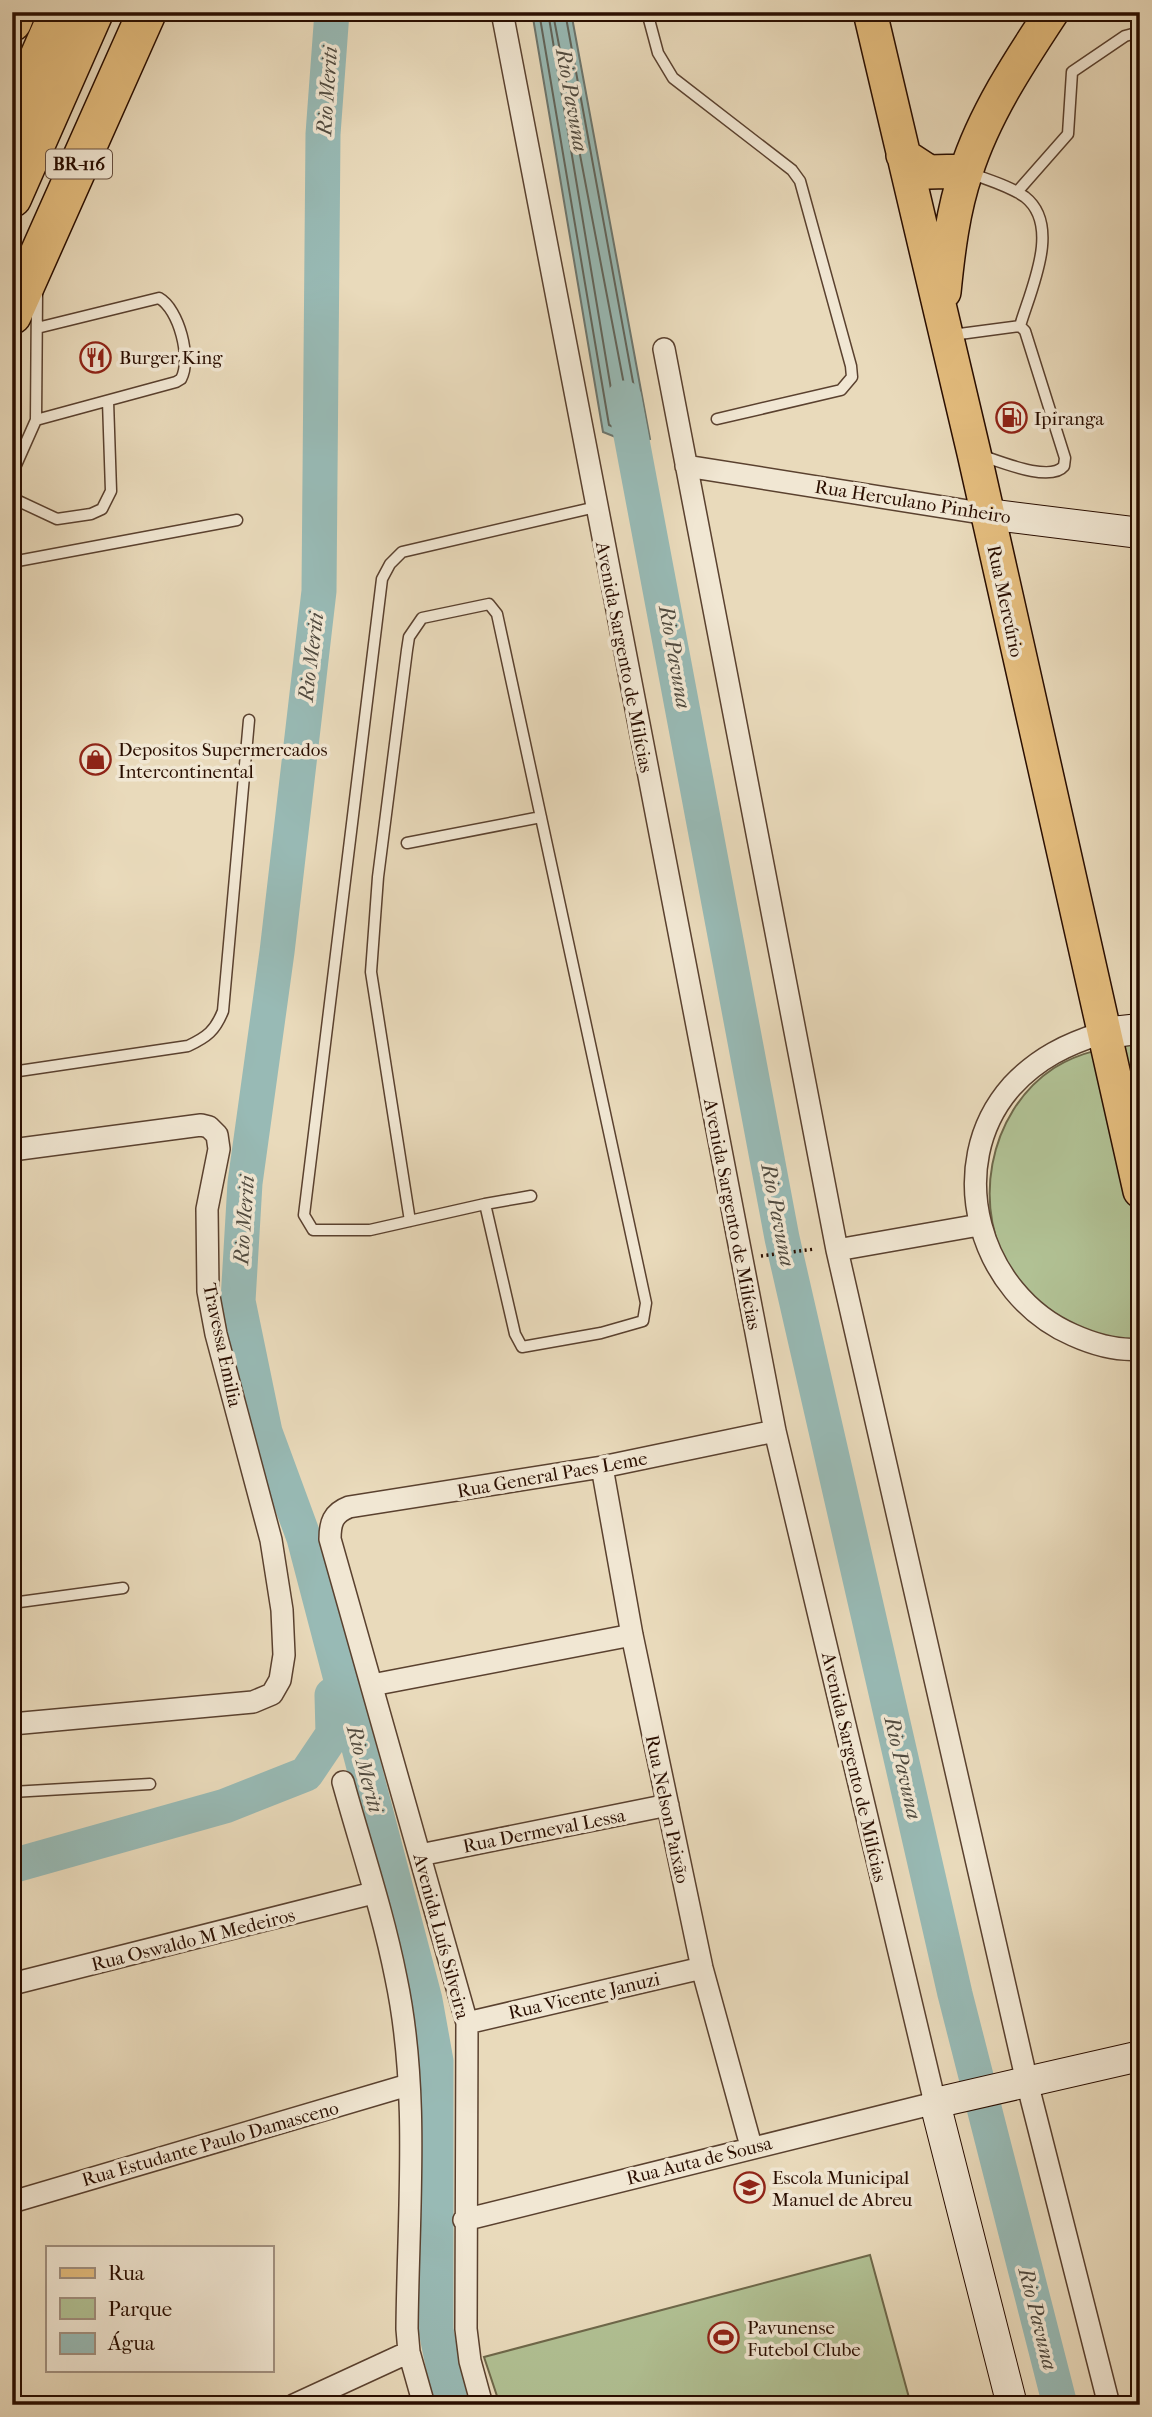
<svg xmlns="http://www.w3.org/2000/svg" width="1152" height="2417" font-family="'IM FELL French Canon',serif">
  <style>
    .green { fill: #b1c194; stroke: #6e684a; stroke-width: 2 }
    .water { fill: #98bab5; stroke: #6c756d; stroke-width: 2 }
    .lines { fill: none; stroke-linecap: round; stroke-linejoin: round }
    .shore { stroke: #61645a; stroke-width: 2 }
    .river { stroke: #98bab5; stroke-width: 35 }
    .lane-casing { stroke: #5a412f; stroke-width: 13 }
    .street-casing { stroke: #5a412f; stroke-width: 24 }
    .secondary-casing { stroke: #2a0e00; stroke-width: 32 }
    .primary-casing { stroke: #2a0e00; stroke-width: 36 }
    .highway-casing { stroke: #2a0e00; stroke-width: 41 }
    .path { stroke: #2a0e00; stroke-width: 3.5; stroke-dasharray: 2 3.5; stroke-linecap: butt }
    .lane { stroke: #f1e7d3; stroke-width: 10 }
    .street { stroke: #f1e7d3; stroke-width: 21 }
    .secondary { stroke: #f1e7d3; stroke-width: 30 }
    .primary { stroke: #e4bd7e; stroke-width: 33 }
    .highway { stroke: #e4bd7e; stroke-width: 38 }
    .labels { text-anchor: middle; stroke-width: 7; stroke-linejoin: round; paint-order: stroke }
    .shield { fill: #f1e7d3; stroke: #664f3f; stroke-width: 2 }
    .shield-label { font-size: 18px; font-weight: bold; fill: #2a0e00 }
    .poi-label { font-size: 19px; fill: #2a0e00; stroke: #f1e7d3; text-anchor: start }
    .street-label { font-size: 19px; fill: #2a0e00; stroke: #f1e7d3 }
    .water-label { font-size: 21px; font-style: italic; fill: #504a3f; stroke: #f1e7d3 }
  </style>
  <rect width="100%" height="100%" fill="#e9dabb"/>
  <filter id="stains"><feTurbulence type="fractalNoise" baseFrequency=".00286" numOctaves="4"/><feColorMatrix values="0 0 0 0 .2 0 0 0 0 .09 0 0 0 0 .02 0 0 0 .5 -.17"/></filter>
  <radialGradient id="worn" r=".72"><stop offset=".6" stop-color="#630" stop-opacity="0"/><stop offset="1" stop-color="#630" stop-opacity=".3"/></radialGradient>
  <path class="green" d="M1140,1043V1342C1100,1341 1064,1328 1033,1301C1025,1295 1020,1284 1014,1276C970,1211 987,1112 1054,1068C1081,1051 1109,1047 1140,1043Z
    M870,2255L911,2405H500L484,2357Z"/>
  <path class="water" d="M532,12H571L650,439L633,444L603,432Z"/>
  <g class="lines">
    <path class="shore" d="M539,12L609,425L634,436L642,431L565,12
      M548,12L616,419L628,425L631,421L554,19L556,12"/>
    <path class="river" d="M332,12L323,134L319,591L277,952L245,1183L238,1301L265,1432L304,1538L425,2000L436,2061V2330L451,2405
      M624,398L782,1238L955,1994L1060,2405
      M12,1866L225,1806L306,1774L333,1734L332,1695"/>
    <defs>
      <path id="lane" d="M647,12L658,53L673,78L792,170L800,181L851,366L852,377L841,390L717,419
        M970,173C988,180 1010,186 1025,197C1062,226 1030,291 1020,326
        M1017,192L1068,134L1072,72L1125,36L1140,32
        M952,335L1020,326L1025,331L1065,458L1064,466C1050,483 999,461 980,455
        M36,420L176,382L181,379C192,359 179,309 159,298L37,328
        M12,474L36,420L37,293
        M12,498L57,519L91,514L102,509L111,491L108,401
        M12,562L237,520
        M407,843L541,817
        M12,1072L188,1046C207,1037 215,1031 223,1011L249,720
        M485,1204L531,1196
        M410,1221L371,972L378,877L407,650L409,637L422,618L489,604L497,614L646,1303L643,1321L601,1333L522,1347L515,1334L485,1204L370,1230H313L304,1215L382,579L390,564L402,552L596,507
        M12,1603L123,1588
        M12,1792L150,1784"/>
      <path id="street" d="M664,349L837,1250L1027,2082L1109,2405
        M686,466L987,514
        M1102,1033C1067,1044 1038,1058 1012,1086C941,1166 980,1295 1073,1335C1093,1344 1118,1351 1140,1349
        M12,1150L201,1125L209,1127L217,1135L219,1149L207,1209L208,1291L216,1334L271,1540L282,1610L284,1655L280,1680L272,1694L253,1702L12,1724
        M837,1250L979,1225
        M602,1467L632,1635L702,1968L751,2146
        M372,1685L632,1635
        M343,1782C361,1847 383,1912 396,1978C420,2092 408,2213 407,2329L409,2352L424,2405
        M420,1855L668,1805
        M12,1984L373,1893
        M467,2023L702,1968
        M12,2202L408,2085
        M464,2220L935,2103L775,1431L502,12
        M294,2405L409,2352
        M482,2405L470,2361L466,2329L467,2023L330,1539C330,1523 333,1513 349,1507L602,1467L775,1431"/>
      <path id="secondary" d="M987,514L1140,533
        M1102,1033L1140,1029
        M1012,2405L935,2103L1140,2056"/>
      <path id="primary" d="M870,12L974,453L1140,1191
        M903,155L929,172L966,171
        M944,292C948,252 953,210 966,172C984,115 1019,62 1052,12"/>
      <path id="highway" d="M12,22L16,12
        M12,119L59,12
        M12,198L94,12
        M12,315L147,12"/>
    </defs>
    <use href="#lane" class="lane-casing"/>
    <use href="#street" class="street-casing"/>
    <use href="#secondary" class="secondary-casing"/>
    <use href="#primary" class="primary-casing"/>
    <use href="#highway" class="highway-casing"/>
    <path class="path" d="M761,1256L815,1249"/>
    <use href="#lane" class="lane"/>
    <use href="#street" class="street"/>
    <use href="#secondary" class="secondary"/>
    <use href="#primary" class="primary"/>
    <use href="#highway" class="highway"/>
  </g>
  <defs>
    <symbol id="restaurant-ring" viewBox="-11 -11 22 22"><circle r="9.5" fill="#f1e7d3" stroke="#8f2418" stroke-width="1.5"/><path d="M-5-6h1v4h1v-4h1v4h1v-4h1v5L-1.5 .5V6h-2V.5L-5-1ZM5-6V6H3V1.5H1.5Q1.5-4 5-6Z" fill="#8f2418"/></symbol>
    <symbol id="fuel-ring" viewBox="-11 -11 22 22"><circle r="9.5" fill="#f1e7d3" stroke="#8f2418" stroke-width="1.5"/><path d="M-5.5-6h7V0h2V4h1.3V-2.5L3-4.5l.8-.8L6-3V5H2.5V1h-1V6h-7ZM-4.2-4.7v3.2H.2V-4.7Z" fill="#8f2418"/></symbol>
    <symbol id="shop-ring" viewBox="-11 -11 22 22"><circle r="9.5" fill="#f1e7d3" stroke="#8f2418" stroke-width="1.5"/><path d="M-5-2.5h2.3a2.7 3.5 0 0 1 5.4 0H5L5.5 6h-11ZM-1.5-2.5h3a1.5 2.3 0 0 0-3 0Z" fill="#8f2418"/></symbol>
    <symbol id="school-ring" viewBox="-11 -11 22 22"><circle r="9.5" fill="#f1e7d3" stroke="#8f2418" stroke-width="1.5"/><path d="M0-5L7-2L0 1L-7-2ZM-4 1L0 2.5L4 1V4Q0 6-4 4Z" fill="#8f2418"/></symbol>
    <symbol id="stadium-ring" viewBox="-11 -11 22 22"><circle r="9.5" fill="#f1e7d3" stroke="#8f2418" stroke-width="1.5"/><path d="M0-5a6.5 5 0 1 0 0 10a6.5 5 0 1 0 0-10ZM-3.5-1.8h7v3.6h-7Z" fill="#8f2418"/></symbol>
  </defs>
  <g fill-rule="evenodd">
    <use href="#restaurant-ring" x="78" y="340" width="35" height="35"/>
    <use href="#fuel-ring" x="994" y="400" width="35" height="35"/>
    <use href="#shop-ring" x="78" y="742" width="35" height="35"/>
    <use href="#school-ring" x="732" y="2170" width="35" height="35"/>
    <use href="#stadium-ring" x="706" y="2320" width="35" height="35"/>
  </g>
  <g class="labels">
    <rect class="shield" x="46" y="149.5" width="66" height="29" rx="5"/>
    <g class="shield-label">
      <text x="79" y="170">BR-116</text>
    </g>
    <g class="poi-label">
      <text x="119" y="364">Burger King</text>
      <text x="1034" y="425">Ipiranga</text>
      <text x="118" y="756">Depositos Supermercados<tspan x="118" dy="22">Intercontinental</tspan></text>
      <text x="772" y="2184">Escola Municipal<tspan x="772" dy="22">Manuel de Abreu</tspan></text>
      <text x="747" y="2334">Pavunense<tspan x="747" dy="22">Futebol Clube</tspan></text>
    </g>
    <g class="street-label">
      <text transform="translate(913 501) rotate(9)" y="7">Rua Herculano Pinheiro</text>
      <text transform="translate(1006 601) rotate(78)" y="7">Rua Mercúrio</text>
      <text transform="translate(625 657) rotate(79)" y="7">Avenida Sargento de Milícias</text>
      <text transform="translate(733 1214) rotate(79)" y="7">Avenida Sargento de Milícias</text>
      <text transform="translate(223 1345) rotate(78)" y="7">Travessa Emilia</text>
      <text transform="translate(552 1474) rotate(-10)" y="7">Rua General Paes Leme</text>
      <text transform="translate(855 1767) rotate(77)" y="7">Avenida Sargento de Milícias</text>
      <text transform="translate(668 1809) rotate(78)" y="7">Rua Nelson Paixão</text>
      <text transform="translate(544 1830) rotate(-11)" y="7">Rua Dermeval Lessa</text>
      <text transform="translate(442 1936) rotate(75)" y="7">Avenida Luís Silveira</text>
      <text transform="translate(193 1939) rotate(-14)" y="7">Rua Oswaldo M Medeiros</text>
      <text transform="translate(584 1995) rotate(-13)" y="7">Rua Vicente Januzi</text>
      <text transform="translate(210 2143) rotate(-16)" y="7">Rua Estudante Paulo Damasceno</text>
      <text transform="translate(699 2160) rotate(-14)" y="7">Rua Auta de Sousa</text>
    </g>
    <g class="water-label">
      <text transform="translate(327 91) rotate(-86)" y="7">Rio Meriti</text>
      <text transform="translate(572 100) rotate(80)" y="7">Rio Pavuna</text>
      <text transform="translate(311 657) rotate(-83)" y="7">Rio Meriti</text>
      <text transform="translate(675 657) rotate(80)" y="7">Rio Pavuna</text>
      <text transform="translate(778 1215) rotate(79)" y="7">Rio Pavuna</text>
      <text transform="translate(244 1220) rotate(-86)" y="7">Rio Meriti</text>
      <text transform="translate(903 1768) rotate(77)" y="7">Rio Pavuna</text>
      <text transform="translate(365 1769) rotate(75)" y="7">Rio Meriti</text>
      <text transform="translate(1038 2319) rotate(76)" y="7">Rio Pavuna</text>
    </g>
  </g>
  <rect width="1152" height="2417" fill="none" stroke="#e9dabb" stroke-width="42"/>
  <rect x="14" y="14" width="1124" height="2389" fill="none" stroke="#2a0e00" stroke-width="3.5"/>
  <rect x="21" y="21" width="1110" height="2375" fill="none" stroke="#2a0e00" stroke-width="2"/>
  <rect x="46" y="2246" width="228" height="126" fill="#f1e7d3" stroke="#a1907f" stroke-width="2"/>
  <rect x="60" y="2268" width="35" height="10" fill="#e4bd7e" stroke="#a1907f" stroke-width="2"/>
  <text x="108" y="2280" font-size="21" fill="#2a0e00">Rua</text>
  <rect x="60" y="2298" width="35" height="21" fill="#b1c194" stroke="#a1907f" stroke-width="2"/>
  <text x="108" y="2316" font-size="21" fill="#2a0e00">Parque</text>
  <rect x="60" y="2333" width="35" height="21" fill="#98bab5" stroke="#a1907f" stroke-width="2"/>
  <text x="108" y="2350" font-size="21" fill="#2a0e00">Água</text>
  <rect width="100%" height="100%" filter="url(#stains)"/>
  <rect width="100%" height="100%" fill="url(#worn)"/>
</svg>
